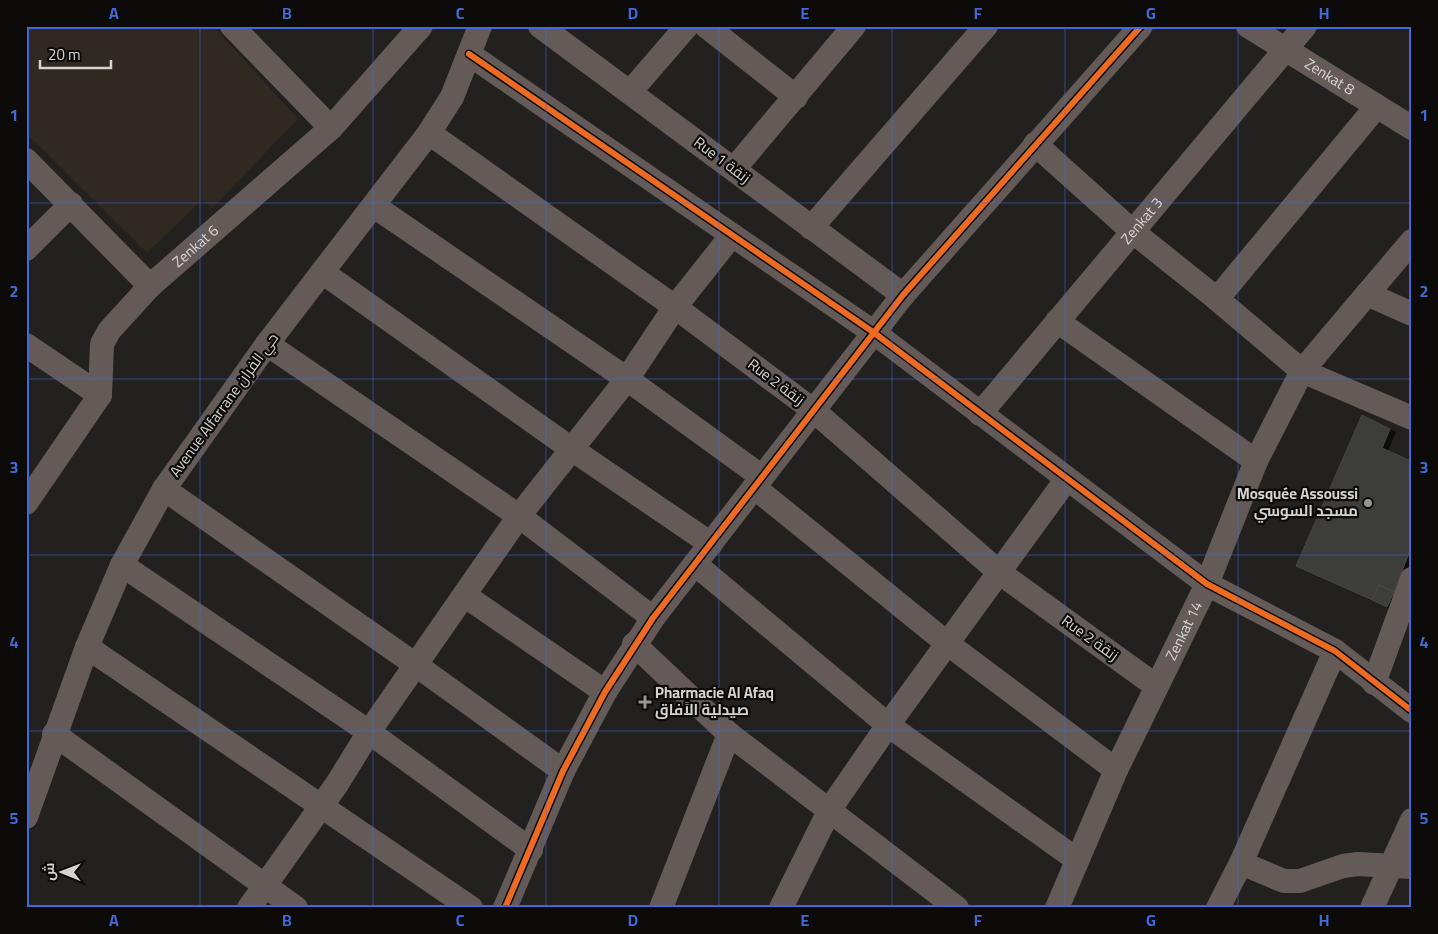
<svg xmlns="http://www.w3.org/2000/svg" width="1438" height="934" font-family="Georgia,Cairo,serif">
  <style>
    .built { fill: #2f2922 }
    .building { fill: #3d3c3a; stroke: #474645; filter: url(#shadow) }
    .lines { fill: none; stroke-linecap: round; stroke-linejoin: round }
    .minor { stroke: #645b58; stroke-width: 24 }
    .cycleway-casing { stroke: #0c0b0a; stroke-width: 9 }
    .cycleway { stroke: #ed6a23; stroke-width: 6 }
    .grid { fill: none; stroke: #4269d7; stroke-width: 1; stroke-opacity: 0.55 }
    .poi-dot { fill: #979593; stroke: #0c0b0a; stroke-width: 2 }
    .labels { text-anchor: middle; stroke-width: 4.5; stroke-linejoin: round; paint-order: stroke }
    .street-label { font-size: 15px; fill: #d5d3d1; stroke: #0c0b0a }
    .poi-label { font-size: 15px; font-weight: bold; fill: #d5d3d1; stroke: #0c0b0a; text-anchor: end }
    .neatline { fill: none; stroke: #4269d7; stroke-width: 2 }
    .grid-label { font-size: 16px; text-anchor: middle; font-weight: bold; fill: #4269d7 }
  </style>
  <defs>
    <filter id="shadow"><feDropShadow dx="5.5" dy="3" stdDeviation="0" flood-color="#0009"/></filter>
  </defs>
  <rect width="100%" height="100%" fill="#23211f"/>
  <path class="built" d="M26,26H213L298,119L212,208L202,200L147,253L26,133Z"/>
  <path class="building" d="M1362,415L1390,429L1382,448L1411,461L1412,458V545L1394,592L1379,585L1372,600L1296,566Z
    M1379,585L1394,592L1387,607L1372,600Z"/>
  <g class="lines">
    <g class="minor">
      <path d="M232,26L331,128"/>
      <path d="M540,26L903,295"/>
      <path d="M706,26L796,97"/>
      <path id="s1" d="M1248,26L1412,128"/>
      <path d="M469,54L873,332L1207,584L1335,651L1412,711"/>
      <path d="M630,92L687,26"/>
      <path d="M429,133L675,307L813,410L1000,573L1156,686"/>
      <path d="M1035,144L1132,231L1217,299L1302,371L1412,418"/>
      <path d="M26,160L150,286"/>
      <path d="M734,169L854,26"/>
      <path d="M374,206L627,379L762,477"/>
      <path d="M811,228L986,26"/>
      <path d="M26,249L71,204"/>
      <path d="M322,272L573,450L711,544"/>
      <path d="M1367,294L1412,314"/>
      <path d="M1217,299L1377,106"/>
      <path d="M1057,321L1256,461"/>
      <path d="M267,344L519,516L653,618"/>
      <path d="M26,345L100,395"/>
      <path id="s2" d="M980,414L1305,26"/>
      <path d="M754,487L948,644L1116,770"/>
      <path d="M164,489L416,665L563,771"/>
      <path id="s3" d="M26,503L100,395L102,344L109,331L150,286L331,128L421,26"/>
      <path d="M695,564L888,725L1076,859"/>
      <path d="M122,565L369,732L531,850"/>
      <path d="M464,595L605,692"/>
      <path d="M634,644L729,734L957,908"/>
      <path d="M87,647L471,908"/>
      <path d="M1374,683L1412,579"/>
      <path d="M54,734L296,908"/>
      <path d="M26,817L87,647L122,565L164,489L267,344L429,133L452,97L480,26"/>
      <path d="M1241,863L1284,881H1300L1343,866L1358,864L1412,867"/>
      <path d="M249,908L337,784L369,732L519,516L627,379L675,307L732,235"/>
      <path d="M505,908L563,771L605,692L653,618L903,295L1141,26"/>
      <path d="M661,908L729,734"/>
      <path d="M781,908L830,809L888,725L1066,480"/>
      <path id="s4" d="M1057,908L1116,770L1207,584L1256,461L1302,371L1412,241"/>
      <path d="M1218,908L1241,863L1335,651"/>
      <path d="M1372,908L1412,820"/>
    </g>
    <defs>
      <path id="cycleway" d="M469,54L873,332L1207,584L1335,651L1412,711
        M505,908L563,771L605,692L653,618L903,295L1141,26"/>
    </defs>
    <use href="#cycleway" class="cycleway-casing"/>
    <use href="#cycleway" class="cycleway"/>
  </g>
  <path class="grid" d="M200,26V908M373,26V908M546,26V908M719,26V908M892,26V908M1065,26V908M1238,26V908M26,203H1412M26,379H1412M26,555H1412M26,731H1412"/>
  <g class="poi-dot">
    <circle cx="1368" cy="503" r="5"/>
    <path d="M642.5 694.5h5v5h5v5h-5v5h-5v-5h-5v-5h5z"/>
  </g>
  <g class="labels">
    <g class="street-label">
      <text dy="5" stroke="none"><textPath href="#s1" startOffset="96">Zenkat 8</textPath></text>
      <text transform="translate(722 160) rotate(37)" y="5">Rue 1 زنقة</text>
      <text dy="5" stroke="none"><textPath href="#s2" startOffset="252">Zenkat 3</textPath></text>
      <text dy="5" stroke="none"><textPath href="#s3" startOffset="318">Zenkat 6</textPath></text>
      <text transform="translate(776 382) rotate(37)" y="5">Rue 2 زنقة</text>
      <text transform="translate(224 405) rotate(-54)" y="5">Avenue Alfarrane حي الفران</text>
      <text dy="5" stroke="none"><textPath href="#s4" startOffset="305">Zenkat 14</textPath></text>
      <text transform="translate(1090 638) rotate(36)" y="5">Rue 2 زنقة</text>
    </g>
    <g class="poi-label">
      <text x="1358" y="499">Mosquée Assoussi<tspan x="1358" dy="17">مسجد السوسي</tspan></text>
      <text x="655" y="698" text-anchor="start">Pharmacie Al Afaq<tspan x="655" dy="17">صيدلية الاًفاق</tspan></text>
    </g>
  </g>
  <rect width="1438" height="934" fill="none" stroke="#0c0b0a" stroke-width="55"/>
  <g transform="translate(62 872) rotate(271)" stroke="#0c0b0a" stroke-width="4" paint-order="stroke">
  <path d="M0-4L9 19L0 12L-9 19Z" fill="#d5d3d1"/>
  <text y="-8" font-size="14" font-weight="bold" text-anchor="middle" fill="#d5d3d1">ش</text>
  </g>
  <path d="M40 60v8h71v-8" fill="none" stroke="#d5d3d1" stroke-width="2.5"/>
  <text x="48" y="60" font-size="15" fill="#d5d3d1" stroke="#0c0b0a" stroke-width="4" paint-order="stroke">20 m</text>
  <rect x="28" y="28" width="1382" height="878" class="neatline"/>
  <g class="grid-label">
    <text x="114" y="19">A</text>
    <text x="287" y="19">B</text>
    <text x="460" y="19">C</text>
    <text x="633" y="19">D</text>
    <text x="805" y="19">E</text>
    <text x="978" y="19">F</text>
    <text x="1151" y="19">G</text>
    <text x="1324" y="19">H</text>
    <text x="14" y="121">1</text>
    <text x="1424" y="121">1</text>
    <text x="14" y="297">2</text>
    <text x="1424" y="297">2</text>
    <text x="14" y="473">3</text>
    <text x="1424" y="473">3</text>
    <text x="14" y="648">4</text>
    <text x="1424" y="648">4</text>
    <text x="14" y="824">5</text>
    <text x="1424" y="824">5</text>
    <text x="114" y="926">A</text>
    <text x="287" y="926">B</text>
    <text x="460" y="926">C</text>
    <text x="633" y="926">D</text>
    <text x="805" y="926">E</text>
    <text x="978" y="926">F</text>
    <text x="1151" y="926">G</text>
    <text x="1324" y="926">H</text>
  </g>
</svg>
